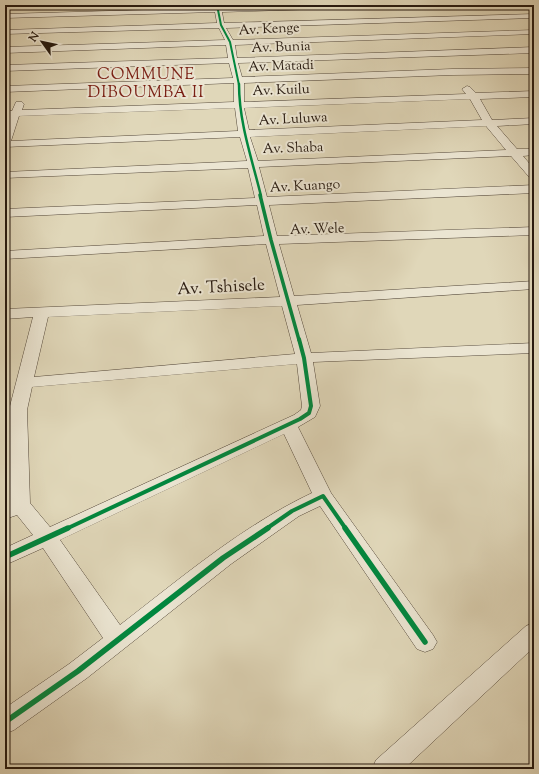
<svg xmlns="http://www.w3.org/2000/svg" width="539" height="774" font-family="'Sorts Mill Goudy',serif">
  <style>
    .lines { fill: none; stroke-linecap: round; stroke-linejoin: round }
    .minor-casing { stroke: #54483a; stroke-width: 1 }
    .minor { fill: #ebe5d2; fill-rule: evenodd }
    .cycleway-far4-casing { stroke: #ebe5d2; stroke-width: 3 }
    .cycleway-far3-casing { stroke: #ebe5d2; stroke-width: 4 }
    .cycleway-far2-casing { stroke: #ebe5d2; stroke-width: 5.5 }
    .cycleway-far1-casing { stroke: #ebe5d2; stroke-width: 6 }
    .cycleway-casing { stroke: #ebe5d2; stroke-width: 8 }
    .cycleway-far4 { stroke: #00873e; stroke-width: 2 }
    .cycleway-far3 { stroke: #00873e; stroke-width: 2.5 }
    .cycleway-far2 { stroke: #00873e; stroke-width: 3.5 }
    .cycleway-far1 { stroke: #00873e; stroke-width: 4 }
    .cycleway { stroke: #00873e; stroke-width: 5.5 }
    .labels { text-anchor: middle; stroke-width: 4; stroke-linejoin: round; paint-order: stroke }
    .far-street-label { font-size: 14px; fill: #26190f; stroke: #ebe5d2 }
    .far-quarter-label { font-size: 16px; letter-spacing: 1px; fill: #7a1f14; stroke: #ebe5d2 }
    .street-label { font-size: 17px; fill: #26190f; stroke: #ebe5d2 }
  </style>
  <rect width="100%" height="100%" fill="#e0d7b9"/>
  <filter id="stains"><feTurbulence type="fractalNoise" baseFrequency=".005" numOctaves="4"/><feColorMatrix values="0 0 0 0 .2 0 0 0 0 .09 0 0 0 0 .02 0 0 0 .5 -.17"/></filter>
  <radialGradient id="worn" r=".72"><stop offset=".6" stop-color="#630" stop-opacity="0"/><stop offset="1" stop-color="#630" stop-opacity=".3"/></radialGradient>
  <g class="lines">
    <defs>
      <path id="minor" d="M213,5H221V7L382,5L378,7L222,12L224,23L534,14V18L226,28L233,40L534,30V34L235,45L237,58L534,47V53L238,63L242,77L452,69L534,68V74L452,75L244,83V102L466,94L462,89L467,86L470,87L476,93L534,91V97L480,99L492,120L534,118V124L497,126L517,149H534V155L523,156L534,169V179L530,178L511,156L259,167L267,197L534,185V193L269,205L277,236L534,227V235L279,244L294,296L534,281V289L297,305L311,353L534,343V353L313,362L320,406L315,417L298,427L331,493L433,635L437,642L433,649L425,652L417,649L320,506L299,516L231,564L87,678L14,730L5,734V708L69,664L103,638L43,548L5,565V548L33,535L17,515L5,519V504L10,501L9,410L33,317L5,319V309L280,297L266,244L5,259V251L264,236L257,205L5,217V209L255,198L248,168L5,178V172L247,161L240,137L5,147V128L9,117H5V111H12L16,102H22L24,104L22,110L234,102V83L5,92V86L233,78L229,63L5,71V65L228,58L226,45L5,53V47L225,40L219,28L5,34V30L217,23L215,12L5,18V14L214,8ZM470,99L482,120L249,130L244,108ZM235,108L238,131L11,141L19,116ZM486,126L506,150L258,161L250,137ZM282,306L295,354L34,377L48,317ZM297,364L302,406L301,410L294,415L50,527L30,503L27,410L32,387ZM284,434L312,493C242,526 181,578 120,625L60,540Z
        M534,623V647L404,769H372L376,760L526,626Z"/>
    </defs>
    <use href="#minor" class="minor-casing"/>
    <use href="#minor" class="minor"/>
    <defs>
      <path id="cycleway-far4" d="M217,5L221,25L230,42L239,85"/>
      <path id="cycleway-far3" d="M239,84C239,123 252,159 261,196"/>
      <path id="cycleway-far2" d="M260,195L271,240L299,340"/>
      <path id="cycleway-far1" d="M66,529L300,419L309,413L311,406L304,358L299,339
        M266,529L292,511L323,496L346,529"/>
      <path id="cycleway" d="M345,528L425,642
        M5,557L68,528
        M5,722L78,671L223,558L268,528"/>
    </defs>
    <use href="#cycleway-far4" class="cycleway-far4-casing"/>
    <use href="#cycleway-far3" class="cycleway-far3-casing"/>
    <use href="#cycleway-far2" class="cycleway-far2-casing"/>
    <use href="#cycleway-far1" class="cycleway-far1-casing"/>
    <use href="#cycleway" class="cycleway-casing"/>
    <use href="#cycleway-far4" class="cycleway-far4"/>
    <use href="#cycleway-far3" class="cycleway-far3"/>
    <use href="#cycleway-far2" class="cycleway-far2"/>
    <use href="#cycleway-far1" class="cycleway-far1"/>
    <use href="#cycleway" class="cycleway"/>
  </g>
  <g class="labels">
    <g class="far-street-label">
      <text transform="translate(269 28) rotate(-3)" y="5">Av. Kenge</text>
      <text transform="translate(281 46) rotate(-2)" y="5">Av. Bunia</text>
      <text transform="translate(281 65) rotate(-2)" y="5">Av. Matadi</text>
      <text transform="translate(281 89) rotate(-2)" y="5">Av. Kuilu</text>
      <text transform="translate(293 118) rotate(-3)" y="5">Av. Luluwa</text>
      <text transform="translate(293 147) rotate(-2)" y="5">Av. Shaba</text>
      <text transform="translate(305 185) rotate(-3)" y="5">Av. Kuango</text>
      <text transform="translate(317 228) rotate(-2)" y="5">Av. Wele</text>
    </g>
    <g class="far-quarter-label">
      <text x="146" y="79">COMMUNE<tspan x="146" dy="18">DIBOUMBA II</tspan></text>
    </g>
    <g class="street-label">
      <text transform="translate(221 286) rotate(-3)" y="6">Av. Tshisele</text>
    </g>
  </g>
  <rect width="539" height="774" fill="none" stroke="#e0d7b9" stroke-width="20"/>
  <rect x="6" y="6" width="527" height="762" fill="none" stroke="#26190f" stroke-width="2"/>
  <rect x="10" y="10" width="519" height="754" fill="none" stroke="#26190f"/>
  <g transform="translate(42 42) rotate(303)" stroke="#ebe5d2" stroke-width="3" paint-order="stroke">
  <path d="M0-3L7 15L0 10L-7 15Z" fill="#26190f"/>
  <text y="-6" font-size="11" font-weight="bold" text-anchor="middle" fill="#26190f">N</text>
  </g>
  <rect width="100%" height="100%" filter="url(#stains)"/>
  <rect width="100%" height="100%" fill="url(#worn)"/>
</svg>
